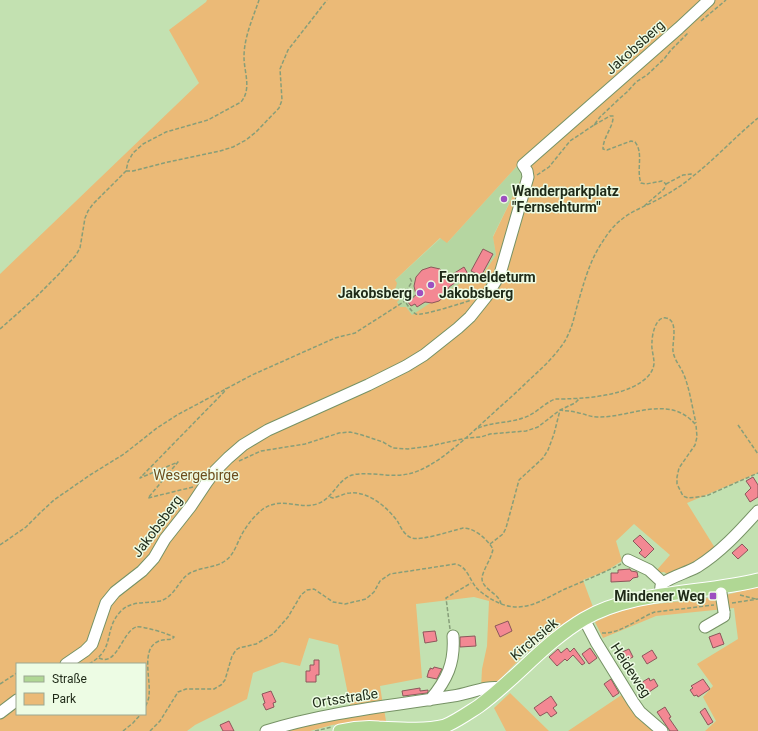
<svg xmlns="http://www.w3.org/2000/svg" width="758" height="731" font-family="Roboto,sans-serif">
  <style>
    .built { fill: #b5d6a1 }
    .green { fill: #ebba77; fill-rule: evenodd }
    .building { fill: #f38893; stroke: #8c575b }
    .lines { fill: none; stroke-linecap: round; stroke-linejoin: round }
    .minor-casing { stroke: #769265; stroke-width: 13 }
    .major-casing { stroke: #fff; stroke-width: 15 }
    .path { stroke: #879e79; stroke-width: 1.5; stroke-dasharray: 4 2; stroke-linecap: butt }
    .minor { stroke: #fff; stroke-width: 11 }
    .major { stroke: #b0d794; stroke-width: 13 }
    .minor-bridge-casing { stroke: #769265; stroke-width: 13; stroke-linecap: butt }
    .minor-bridge { stroke: #fff; stroke-width: 11 }
    .poi-dot { fill: #9d4fc0; stroke: #edfce4; stroke-width: 1.5 }
    .labels { text-anchor: middle; stroke-width: 3; stroke-linejoin: round; paint-order: stroke }
    .street-label { font-size: 14px; fill: #1f2a18; stroke: #edfce4 }
    .poi-label { font-size: 14px; font-weight: bold; fill: #1f2a18; stroke: #edfce4; text-anchor: start }
    .park-label { font-size: 14px; fill: #6e4e1d; stroke: #edfce4 }
  </style>
  <rect width="100%" height="100%" fill="#c3e1b1"/>
  <path class="built" d="M517,166L524,173L493,236L496,255L480,279L470,277L412,316L406,307H400L397,302L394,292V281L441,238L448,242Z"/>
  <path class="green" d="M207,0H758V473L687,503L715,548L704,558L670,576L664,572L658,573L656,571L670,555L634,524L616,541L622,561L606,571L583,580L593,607L561,625L524,655L496,683L481,688L482,669L487,646L489,601L474,597L416,604L422,678L380,686L383,705L351,709L338,645L309,638L300,666L282,662L253,673L247,699L195,725L187,731H0V274L199,83L169,30L206,2ZM517,166L524,173L493,237L496,255L480,279L470,277L412,315L406,307H400L397,302L399,300V292L395,290L397,283L395,280L440,238L447,243ZM17,664H145V714H17Z
    M758,587V731H705L716,721L703,697L713,686L697,664L738,639L734,608L656,616L603,638L595,622L613,614L639,606L718,597Z
    M626,692L659,731H568Z
    M510,693L549,731H506L494,708Z
    M384,709L386,721H360L332,725L310,731H273Z"/>
  <path class="building" d="M483,249L493,254L481,276L471,271Z
    M431,267L440,269L448,277L464,267L468,274L449,287L446,295L439,301L432,303L425,302L417,307L415,304L411,306L407,301L416,295L414,286L416,277L422,270Z
    M753,477L758,485V497L750,502L745,494L751,488L746,481Z
    M640,535L654,549L645,558L639,553L642,550L633,541Z
    M742,544L748,550L738,559L732,553Z
    M630,569L631,571L637,572L638,577L633,578L630,581L611,582V573H618V570Z
    M508,621L512,631L500,637L495,626Z
    M435,631L437,641L425,643L423,632Z
    M720,633L724,644L713,648L709,637Z
    M475,636L476,646L460,647V637Z
    M567,648L570,652L574,648L585,663L582,665L573,655L567,661L565,659L557,666L549,657L558,649L561,653Z
    M590,648L597,658L589,664L582,654Z
    M629,649L633,657L625,661L620,653Z
    M652,650L657,658L647,664L642,656Z
    M314,660H319V675H316V682H306V671H310V665H314Z
    M434,667L442,669L437,679L427,677L429,670H430V668L433,669Z
    M649,678L650,681L654,679L658,686L646,694L639,684Z
    M611,679L619,693L613,697L604,684Z
    M703,679L710,689L698,697L697,695L694,696L690,690L693,688L691,686Z
    M420,688V691L428,690V692L427,693L403,696L402,691Z
    M271,691L276,702L273,703L274,707L266,710L263,704L265,703L262,694Z
    M551,696L557,705L553,708L557,713L551,717L547,712L540,716L534,708Z
    M665,707L671,717L669,718L678,731H670L657,712Z
    M705,708L713,722L708,725L700,712Z
    M229,721L234,731H223L220,725Z"/>
  <g class="lines">
    <defs>
      <path id="minor" d="M628,560L649,570L663,583
        M660,596L661,586L663,583C673,576 686,573 697,567C721,552 739,532 758,511
        M584,619L596,642L633,702L640,712L662,731
        M705,627L724,616V612
        M66,664L85,651L92,644L106,603L115,592L142,571L154,558L165,539L191,506L207,482L215,471L228,458L243,445L268,430L368,385L406,366L424,355L458,328L470,317L486,297L500,274L528,177L527,171L523,165L679,28L709,0
        M430,700C447,680 455,663 453,636
        M0,713L17,700
        M266,731C327,712 390,706 453,696C469,694 486,685 501,688"/>
      <path id="major" d="M340,731C353,728 366,727 379,728C401,729 423,731 445,726C457,721 468,713 479,706C516,679 545,642 584,619C633,590 704,594 758,580"/>
    </defs>
    <use href="#minor" class="minor-casing"/>
    <use href="#major" class="major-casing"/>
    <path class="path" d="M701,21L726,0
      M594,125L610,116H613C614,126 603,137 603,149L607,150L631,141L635,142C644,153 636,170 641,183L646,184L662,181L666,184L664,189L643,207
      M126,171H133L168,162L220,151L233,147L246,140L256,132L279,108L282,100L280,69L288,50L327,0
      M537,175L549,167L570,141L594,125L600,117L619,99L627,92L636,82L647,75L664,59L671,50L689,32
      M666,184L683,175L691,174L694,175
      M410,278L412,282L402,297C406,302 410,311 416,314C422,316 463,303 471,300
      M406,302L421,292L424,296
      M0,329L35,298L60,273L76,255L80,248L85,218L88,211L93,204L126,171L128,162L133,153L143,144L166,132L208,120L241,102C252,89 244,72 244,57C244,37 253,18 259,0
      M738,425L758,454
      M478,428C493,422 509,423 523,418C536,414 543,404 555,399C581,399 632,397 650,374C652,371 654,367 654,363C654,356 651,349 652,342C652,334 656,316 666,318C679,320 672,343 673,351C674,360 681,367 684,375C690,390 692,407 696,423
      M239,461L261,451L305,444L339,433L350,432L362,435L383,442L393,448L408,449L430,446L467,438L481,437L490,434L526,431L538,427L560,410C566,411 572,411 579,413C585,414 590,417 597,417C631,418 669,393 696,425L697,437L695,445L679,468L677,477V484L683,496L688,498L706,496L758,473
      M193,487L148,498L178,462L140,478L224,392L226,388
      M330,497L333,498C338,497 345,493 350,493C369,491 388,508 398,522C401,528 405,536 412,538C421,541 451,531 463,528C475,528 487,539 493,549C491,560 482,571 482,579C483,590 499,593 501,604
      M490,544L503,534L506,528L519,480L543,458L548,450L554,434L560,410L575,403L579,399
      M0,545L26,527L41,512L54,500L90,475L124,454L157,428L177,415L252,375L335,338L355,333L405,301
      M740,595L756,599
      M732,603L758,599
      M450,629L446,598L471,583
      M602,633C621,634 638,618 655,612L714,605
      M99,658C117,667 122,632 136,627C140,625 169,634 174,637L172,639C167,640 162,639 157,642C141,650 151,680 149,695C149,699 147,703 145,707
      M89,664C117,648 102,631 121,611C132,600 147,604 160,601C175,597 178,580 190,573C201,567 215,568 225,561C234,555 237,543 242,534C247,525 255,515 263,509C282,496 299,510 317,504C334,498 337,480 352,475C370,471 390,478 408,474C435,469 470,434 490,416C503,404 516,393 528,381C539,371 551,360 560,348C569,337 573,323 576,310C583,286 589,261 603,241C608,233 614,225 621,220C631,211 646,206 657,200C670,193 681,186 692,177C715,159 735,137 758,118
      M0,684L17,673
      M123,731L133,723L141,714
      M150,731L160,721L178,692L186,689H214L221,685L225,680L232,656L236,650L239,648L256,644L273,634L288,617L301,595L307,590L314,589L333,602L345,604L366,599L374,592L380,581L390,574L455,564C469,566 470,585 481,592C491,600 504,607 517,607C534,607 550,596 565,589C584,581 603,573 621,564
      M315,731L332,727"/>
    <use href="#minor" class="minor"/>
    <use href="#major" class="major"/>
    <defs>
      <path id="minor-bridge" d="M721,593L724,612"/>
    </defs>
    <use href="#minor-bridge" class="minor-bridge-casing"/>
    <use href="#minor-bridge" class="minor-bridge"/>
  </g>
  <g class="poi-dot">
    <circle cx="504" cy="199" r="4"/>
    <circle cx="431" cy="285" r="4"/>
    <circle cx="420" cy="293" r="4"/>
    <rect x="709" y="592" width="8" height="8" rx="2"/>
  </g>
  <g class="labels">
    <g class="street-label">
      <text transform="translate(635 47) rotate(-42)" y="5">Jakobsberg</text>
      <text transform="translate(157 526) rotate(-53)" y="5">Jakobsberg</text>
      <text transform="translate(534 639) rotate(-40)" y="5">Kirchsiek</text>
      <text transform="translate(631 670) rotate(57)" y="5">Heideweg</text>
      <text transform="translate(345 698) rotate(-9)" y="5">Ortsstraße</text>
    </g>
    <g class="poi-label">
      <text x="512" y="196">Wanderparkplatz<tspan x="512" dy="16">"Fernsehturm"</tspan></text>
      <text x="439" y="282">Fernmeldeturm<tspan x="439" dy="16">Jakobsberg</tspan></text>
      <text x="412" y="298" text-anchor="end">Jakobsberg</text>
      <text x="705" y="601" text-anchor="end">Mindener Weg</text>
    </g>
    <g class="park-label">
      <text x="196" y="480">Wesergebirge</text>
    </g>
  </g>
  <rect x="16" y="663" width="130" height="52" fill="#edfce4" stroke="#9ba892"/>
  <rect x="24" y="676" width="20" height="6" fill="#b0d794" stroke="#9ba892"/>
  <text x="52" y="683" font-size="12" fill="#1f2a18">Straße</text>
  <rect x="24" y="693" width="20" height="12" fill="#ebba77" stroke="#9ba892"/>
  <text x="52" y="703" font-size="12" fill="#1f2a18">Park</text>
</svg>
